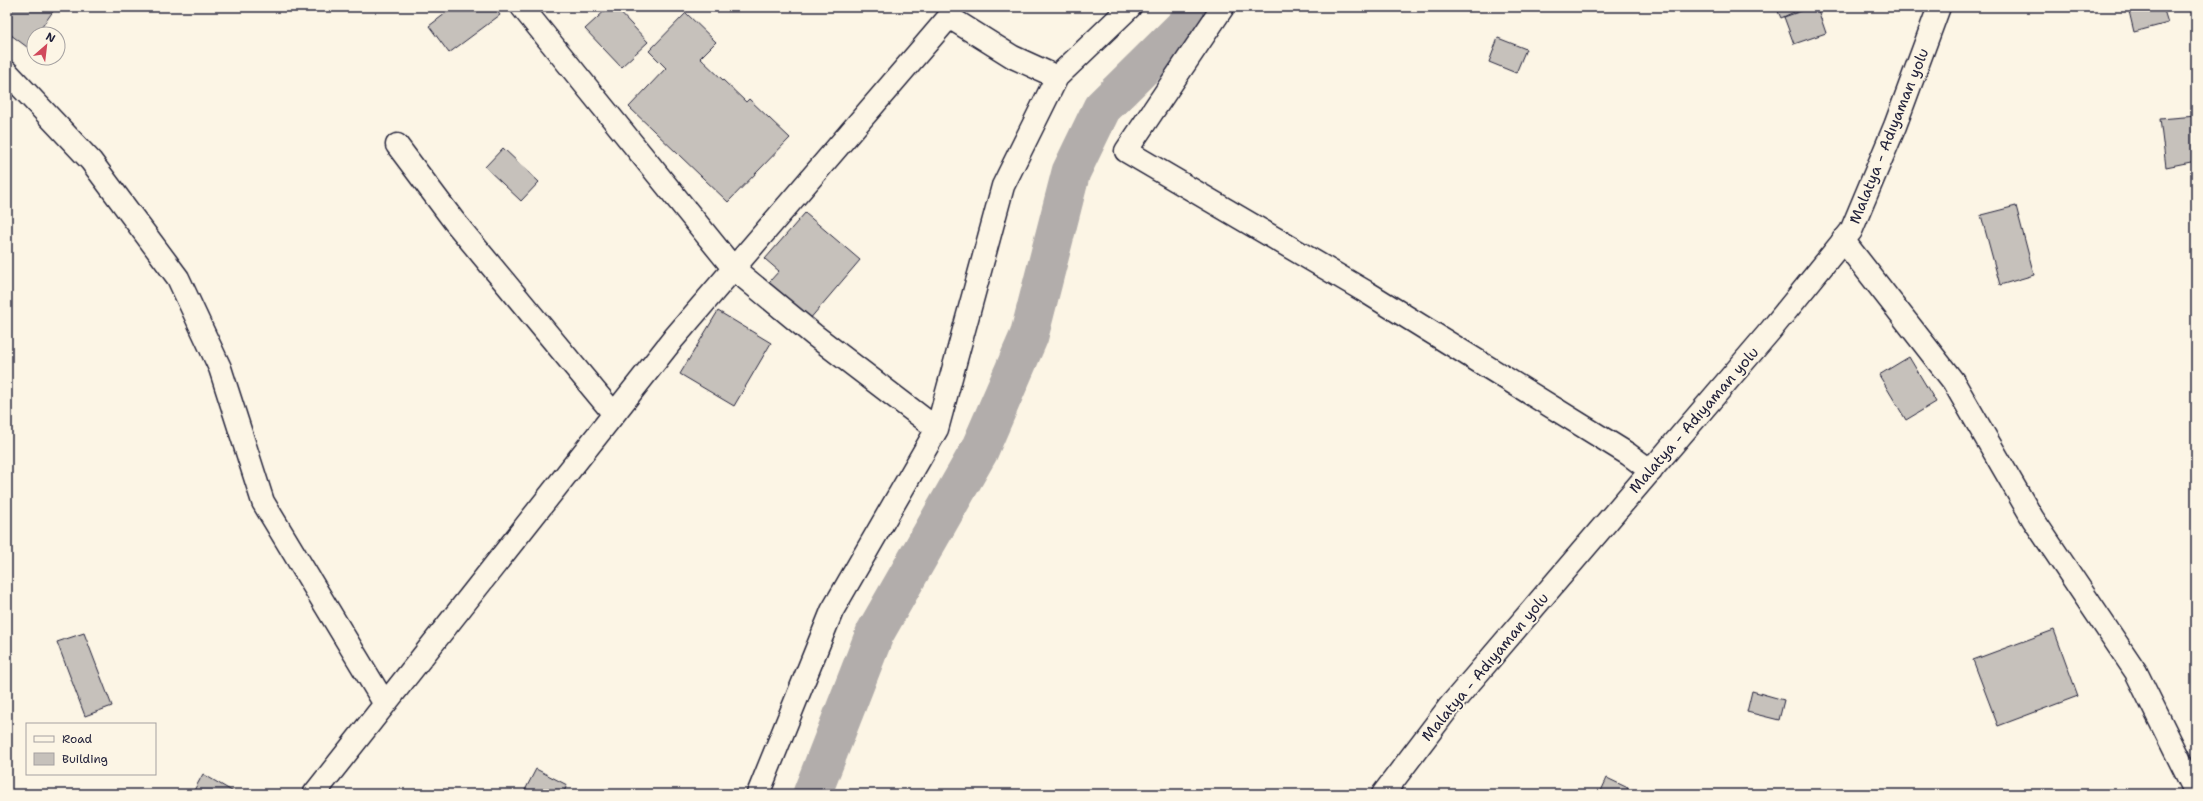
<svg xmlns="http://www.w3.org/2000/svg" width="2203" height="801" font-family="'Shantell Sans',sans-serif">
  <style>
    .lines { fill: none; stroke-linecap: round; stroke-linejoin: round }
    .canal { stroke: #b2adab; stroke-width: 39 }
    .building { fill: #c6c1bb; stroke: #22223b }
    .minor-casing { stroke: #22223b; stroke-width: 25 }
    .major-casing { stroke: #22223b; stroke-width: 25 }
    .minor { stroke: #fcf5e5; stroke-width: 22 }
    .major { stroke: #fcf5e5; stroke-width: 22 }
    .labels { text-anchor: middle; stroke-width: 4; stroke-linejoin: round; paint-order: stroke }
    .street-label { font-size: 15px; fill: #22223b; stroke: #fcf5e5 }
  </style>
  <rect width="100%" height="100%" fill="#fcf5e5"/>
  <filter id="ink" filterUnits="userSpaceOnUse"><feTurbulence type="fractalNoise" baseFrequency=".025" numOctaves="2"/><feDisplacementMap in="SourceGraphic" scale="8" xChannelSelector="R" yChannelSelector="G"/><feConvolveMatrix kernelMatrix="1 2 1 2 8 2 1 2 1" color-interpolation-filters="sRGB"/></filter>
  <g filter="url(#ink)">
    <g class="lines">
      <path class="canal" d="M812,794L875,633L979,451L1029,336L1071,172L1102,108L1189,22L1197,7"/>
    </g>
    <path class="building" d="M7,7H56L37,34H34V38L27,47L7,32Z
      M454,7H494L500,15L449,53L429,26Z
      M609,7H615L648,42L621,67L585,29Z
      M1776,7H1805L1781,18Z
      M1813,7H1817L1826,33L1794,44L1784,17Z
      M2128,7H2163L2168,23L2134,32Z
      M686,13L716,42L700,58L746,102L749,99L790,138L728,202L629,107L666,68L649,51Z
      M1498,38L1526,49L1516,73L1489,62Z
      M2196,116V161L2166,167L2160,119Z
      M503,148L539,182L521,201L485,167Z
      M2016,206L2034,275L2000,285L1981,215Z
      M805,213L860,260L803,327L761,291L779,271L765,259Z
      M718,311L771,343L734,406L680,374Z
      M1909,357L1936,402L1906,420L1879,375Z
      M2054,630L2078,696L1998,726L1973,660Z
      M84,633L112,706L85,716L57,642Z
      M1752,691L1784,700L1779,720L1747,712Z
      M536,769L567,785L563,794H523Z
      M203,774L237,794H192Z
      M1607,778L1628,788L1625,794H1607L1601,791Z"/>
    <g class="lines">
      <defs>
        <path id="minor" d="M522,7L734,269L814,335L937,429
          M1223,7L1126,151L1368,293L1628,454L1651,471
          M7,72L91,161L178,278L220,368L263,502L385,704
          M397,145L454,221L614,414
          M1843,240L1953,381L2033,519L2136,672L2196,793
          M314,794L674,338L949,17L1013,57L1057,77
          M758,794L832,611L937,429L1003,186L1057,77L1130,7"/>
        <path id="major" d="M1383,794L1449,707L1770,331L1851,231L1895,126L1939,7"/>
      </defs>
      <use href="#minor" class="minor-casing"/>
      <use href="#major" class="major-casing"/>
      <use href="#minor" class="minor"/>
      <use href="#major" class="major"/>
    </g>
  </g>
  <g class="labels">
    <g class="street-label">
      <text transform="translate(1889 136) rotate(-68)" y="5">Malatya - Adıyaman yolu</text>
      <text transform="translate(1694 420) rotate(-49)" y="5">Malatya - Adıyaman yolu</text>
      <text transform="translate(1485 667) rotate(-50)" y="5">Malatya - Adıyaman yolu</text>
    </g>
  </g>
  <rect width="2203" height="801" fill="none" stroke="#fcf5e5" stroke-width="24"/>
  <rect x="12" y="12" width="2179" height="777" fill="none" stroke="#22223b" stroke-width="1.5" filter="url(#ink)"/>
  <rect x="26" y="723" width="130" height="52" fill="#fcf5e5" stroke="#a5a1a1"/>
  <rect x="34" y="736" width="20" height="6" fill="#fcf5e5" stroke="#a5a1a1"/>
  <text x="62" y="743" font-size="12" fill="#22223b">Road</text>
  <rect x="34" y="753" width="20" height="12" fill="#c6c1bb" stroke="#a5a1a1"/>
  <text x="62" y="763" font-size="12" fill="#22223b">Building</text>
  <g transform="translate(46 46) rotate(28)"><circle r="19" fill="#fcf5e5" stroke="#a5a1a1"/>
  <path d="M0-3L7 15L0 10L-7 15Z" fill="#d1495b"/>
  <text y="-6" font-size="11" font-weight="bold" text-anchor="middle" fill="#22223b">N</text>
  </g>
</svg>
